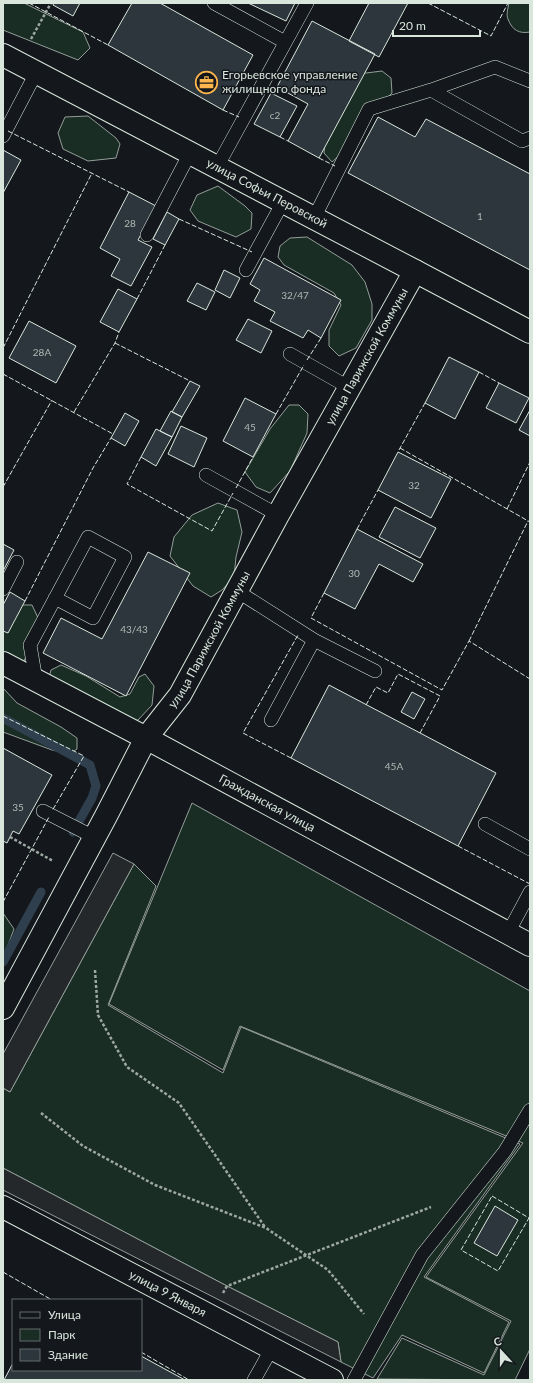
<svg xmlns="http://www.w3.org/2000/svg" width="533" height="1383" font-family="Lato,sans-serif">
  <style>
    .green { fill: #1a2d24; stroke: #939e99 }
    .parking { fill: #24282b; stroke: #939e99 }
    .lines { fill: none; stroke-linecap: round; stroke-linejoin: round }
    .stream { stroke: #2f3f4d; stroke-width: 9 }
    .building { fill: #2c363c; stroke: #d8e6dc }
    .lane-casing { stroke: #d8e6dc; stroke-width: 14 }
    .street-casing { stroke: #d8e6dc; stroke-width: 24 }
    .secondary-casing { stroke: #d8e6dc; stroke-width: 24 }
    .path { stroke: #9da8a2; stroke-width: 2.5; stroke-dasharray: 3 2; stroke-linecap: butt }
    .lane { stroke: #14181c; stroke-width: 13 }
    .street { stroke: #14181c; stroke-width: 22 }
    .secondary { stroke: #14181c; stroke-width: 22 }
    .fence { stroke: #d8e6dc; stroke-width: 1; stroke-dasharray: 5 2; stroke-linecap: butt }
    .labels { text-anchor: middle; stroke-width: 3; stroke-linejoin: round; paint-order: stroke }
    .number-label { font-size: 10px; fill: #adbab4 }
    .poi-label { font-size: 12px; fill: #d8e6dc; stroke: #14181c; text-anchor: start }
    .street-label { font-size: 12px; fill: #d8e6dc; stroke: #14181c }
  </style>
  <rect width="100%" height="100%" fill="#14181c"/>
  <path class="green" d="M3,3H24L83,32L90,48L78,60L3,30Z
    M509,3H530V32C519,34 512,30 508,19C506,15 508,8 509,3Z
    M382,71L391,78L392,93L373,112L343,152L332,162L324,153L326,132L358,74Z
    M88,116L116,138L120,144L116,158L88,161L63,149L58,133L65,117Z
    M218,186L245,206L252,213L251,229L236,237L198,221L190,210L197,195Z
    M307,237L352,265L365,282L372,304V320L356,348L339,356L329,346V330L341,305L334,293L284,265L278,257L280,246L290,238Z
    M289,405H299L308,414L307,433L290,471L270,493L256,487L245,472L270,429Z
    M218,503L237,510L242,532L236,557L234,577L222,590L211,597L193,586L170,556L174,537L192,515Z
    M5,605H32L41,624L24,661L3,662V609Z
    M61,665L86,676L120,697L130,694L139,677L145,674L154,686L152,705L138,720L116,725L49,678L51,670Z
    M3,688L17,703L61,727L77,738V749L70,754L52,750L3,732Z
    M192,803L530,991V1349L515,1380L377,1379L402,1338L484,1375L511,1321L426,1277L523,1143L240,1026L223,1070L109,1004Z
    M134,864L156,886L108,1005L223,1073L241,1027L520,1144L424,1277L509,1322L484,1373L402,1335L373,1378L341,1362L338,1342L227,1286L3,1168V1088L10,1092Z
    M3,913L14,929L3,959Z"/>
  <path class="parking" d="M113,853L134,864L10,1092L3,1088V1054Z
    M3,1168L227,1286L338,1342L341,1362L3,1190Z"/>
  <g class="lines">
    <path class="stream" d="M3,718L90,765L96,786L92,798L73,832
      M3,962L41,892"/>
  </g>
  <path class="building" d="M54,3H80L73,16L53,5Z
    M132,3H160L253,55L223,110L108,45Z
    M248,3H295L286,21Z
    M369,3H408L379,57L349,41Z
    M312,21L375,54L319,158L288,141L308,104L277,87Z
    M271,93L297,106L280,137L254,124Z
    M378,117L415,137L426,119L530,174V270L348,173Z
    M3,150L21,160L3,193Z
    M129,192L156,206L138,240L152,247L131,286L111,276L120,259L100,248Z
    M167,212L179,219L165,245L153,239Z
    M264,258L341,300L321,338L308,330L303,338L270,321L275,312L254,301L260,290L250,284Z
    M224,270L240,278L230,298L215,290Z
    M197,283L215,292L206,310L187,301Z
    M118,289L137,299L119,332L100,322Z
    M248,319L272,331L261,353L236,340Z
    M29,321L76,346L56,383L9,358Z
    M449,357L479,372L455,419L425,403Z
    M190,381L200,386L182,417L172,412Z
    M499,383L529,398L516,423L486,408Z
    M245,398L276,414L253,457L223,441Z
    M530,410V436L519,430Z
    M171,411L182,417L172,437L160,431Z
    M125,413L139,421L125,446L111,438Z
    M181,426L207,438L194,467L168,454Z
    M156,429L172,437L156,466L141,457Z
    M398,452L451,479L431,518L378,490Z
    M395,507L436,528L420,558L379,537Z
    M357,529L423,564L413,582L379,564L355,609L324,593Z
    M3,544L14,550L3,571Z
    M148,552L190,573L126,696L43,653L61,618L102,639Z
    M10,592L25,601L8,633L3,631V605Z
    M329,685L496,773L458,846L291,758Z
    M412,692L425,699L414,719L401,712Z
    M3,748L52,775L19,834L13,831L7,843L3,841Z
    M495,1206L518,1220L497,1256L474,1243Z
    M141,1356L185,1380H4L13,1363V1370H141Z"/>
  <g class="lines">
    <defs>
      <path id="lane" d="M214,3L285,42
        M431,90L522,141L530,138
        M3,136L36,73
        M217,167L307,3
        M314,218L369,109L431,90L495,67L530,81
        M147,235L190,153
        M246,270L283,202
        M290,354L350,388
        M206,475L278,515
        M3,589L17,562
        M237,591L314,640L375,671
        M36,680L30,645L88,537L125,557L93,618L55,598
        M271,720L314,640
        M43,811L94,837
        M485,824L530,849
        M508,933L530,892
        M254,1380L272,1348
        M354,1380L422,1255L505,1151L530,1110"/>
      <g id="street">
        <path id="s1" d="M3,663L146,738L530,945"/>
        <path id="s2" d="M3,1008L106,816L146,738L180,695L278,515L415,271"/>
      </g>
      <g id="secondary">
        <path id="s3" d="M3,55L415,271L530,332"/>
        <path id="s4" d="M3,1207L332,1380"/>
      </g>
    </defs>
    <use href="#lane" class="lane-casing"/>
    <use href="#street" class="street-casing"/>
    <use href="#secondary" class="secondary-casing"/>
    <path class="path" d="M31,39L51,3
      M10,837L53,861
      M95,970L98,1015L127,1067L179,1103L265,1227
      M41,1113L83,1146L155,1185L266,1228L328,1270L364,1314
      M223,1293L227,1286L431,1207"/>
    <use href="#lane" class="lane"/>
    <use href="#street" class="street"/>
    <use href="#secondary" class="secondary"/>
    <path class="fence" d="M29,3L108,45
      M428,3L491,36L508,3
      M223,110L239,117
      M8,131L129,192
      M280,137L288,141
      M319,158L335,166
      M179,219L252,252
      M137,299L165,245
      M115,343L190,381
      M3,348L92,173
      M307,360L321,338
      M479,372L499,383
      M3,374L113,434
      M74,412L115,343L119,332
      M276,414L304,365
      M400,448L530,522
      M399,450L425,403
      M141,457L127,484L212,531L233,493
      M3,487L52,400
      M236,488L253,457
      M507,509L530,462
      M357,529L378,490
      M324,593L311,618L442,690L469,641L530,679
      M25,601L93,468L111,438
      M469,641L528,521
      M366,705L376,687L388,693L398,674L440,696L420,733
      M3,716L84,756L52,811
      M291,758L243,733L298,635
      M458,846L530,884
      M3,902L49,817
      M492,1196L529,1218L498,1271L461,1250Z
      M3,1272L52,1300
      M141,1352L189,1380"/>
  </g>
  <defs>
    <symbol id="office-ring" viewBox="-11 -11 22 22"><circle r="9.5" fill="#14181c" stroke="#ffb74d" stroke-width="1.5"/><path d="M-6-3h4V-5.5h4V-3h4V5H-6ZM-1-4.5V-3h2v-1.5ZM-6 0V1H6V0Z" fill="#ffb74d"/></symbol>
  </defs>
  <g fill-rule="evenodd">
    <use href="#office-ring" x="194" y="70" width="25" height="25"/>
  </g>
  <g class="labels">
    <g class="number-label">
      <text x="275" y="119">с2</text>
      <text x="480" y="220">1</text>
      <text x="130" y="227">28</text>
      <text x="295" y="299">32/47</text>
      <text x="42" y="356">28А</text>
      <text x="250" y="431">45</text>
      <text x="414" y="489">32</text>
      <text x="354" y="577">30</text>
      <text x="134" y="633">43/43</text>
      <text x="394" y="770">45А</text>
      <text x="18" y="811">35</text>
    </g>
    <g class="poi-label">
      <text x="222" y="79">Егорьевское управление<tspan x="222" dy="14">жилищного фонда</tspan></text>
    </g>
    <g class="street-label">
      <text dy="4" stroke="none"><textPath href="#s3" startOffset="298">улица Софьи Перовской</textPath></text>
      <text dy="4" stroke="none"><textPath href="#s2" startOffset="747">улица Парижской Коммуны</textPath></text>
      <text dy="4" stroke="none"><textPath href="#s2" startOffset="423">улица Парижской Коммуны</textPath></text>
      <text dy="4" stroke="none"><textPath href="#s1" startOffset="299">Гражданская улица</textPath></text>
      <text dy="4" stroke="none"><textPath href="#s4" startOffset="186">улица 9 Января</textPath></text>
    </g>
  </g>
  <rect width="533" height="1383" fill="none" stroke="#d8e6dc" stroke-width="8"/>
  <rect x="12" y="1299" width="130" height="72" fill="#14181c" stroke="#626a69"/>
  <rect x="20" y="1312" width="20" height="6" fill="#14181c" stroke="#626a69"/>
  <text x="48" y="1319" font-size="12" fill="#d8e6dc">Улица</text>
  <rect x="20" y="1329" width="20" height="12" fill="#1a2d24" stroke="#626a69"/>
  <text x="48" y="1339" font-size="12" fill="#d8e6dc">Парк</text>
  <rect x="20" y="1349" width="20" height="12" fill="#2c363c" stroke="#626a69"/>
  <text x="48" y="1359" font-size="12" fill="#d8e6dc">Здание</text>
  <g transform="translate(501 1351) rotate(339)" stroke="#14181c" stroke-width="3" paint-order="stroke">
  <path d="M0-3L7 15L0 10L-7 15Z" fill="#d8e6dc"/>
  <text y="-6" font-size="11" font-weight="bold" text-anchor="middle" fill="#d8e6dc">С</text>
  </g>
  <path d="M393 30v6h87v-6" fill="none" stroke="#d8e6dc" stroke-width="2"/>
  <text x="399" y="30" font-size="12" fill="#d8e6dc" stroke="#14181c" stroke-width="3" paint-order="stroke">20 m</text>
</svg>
